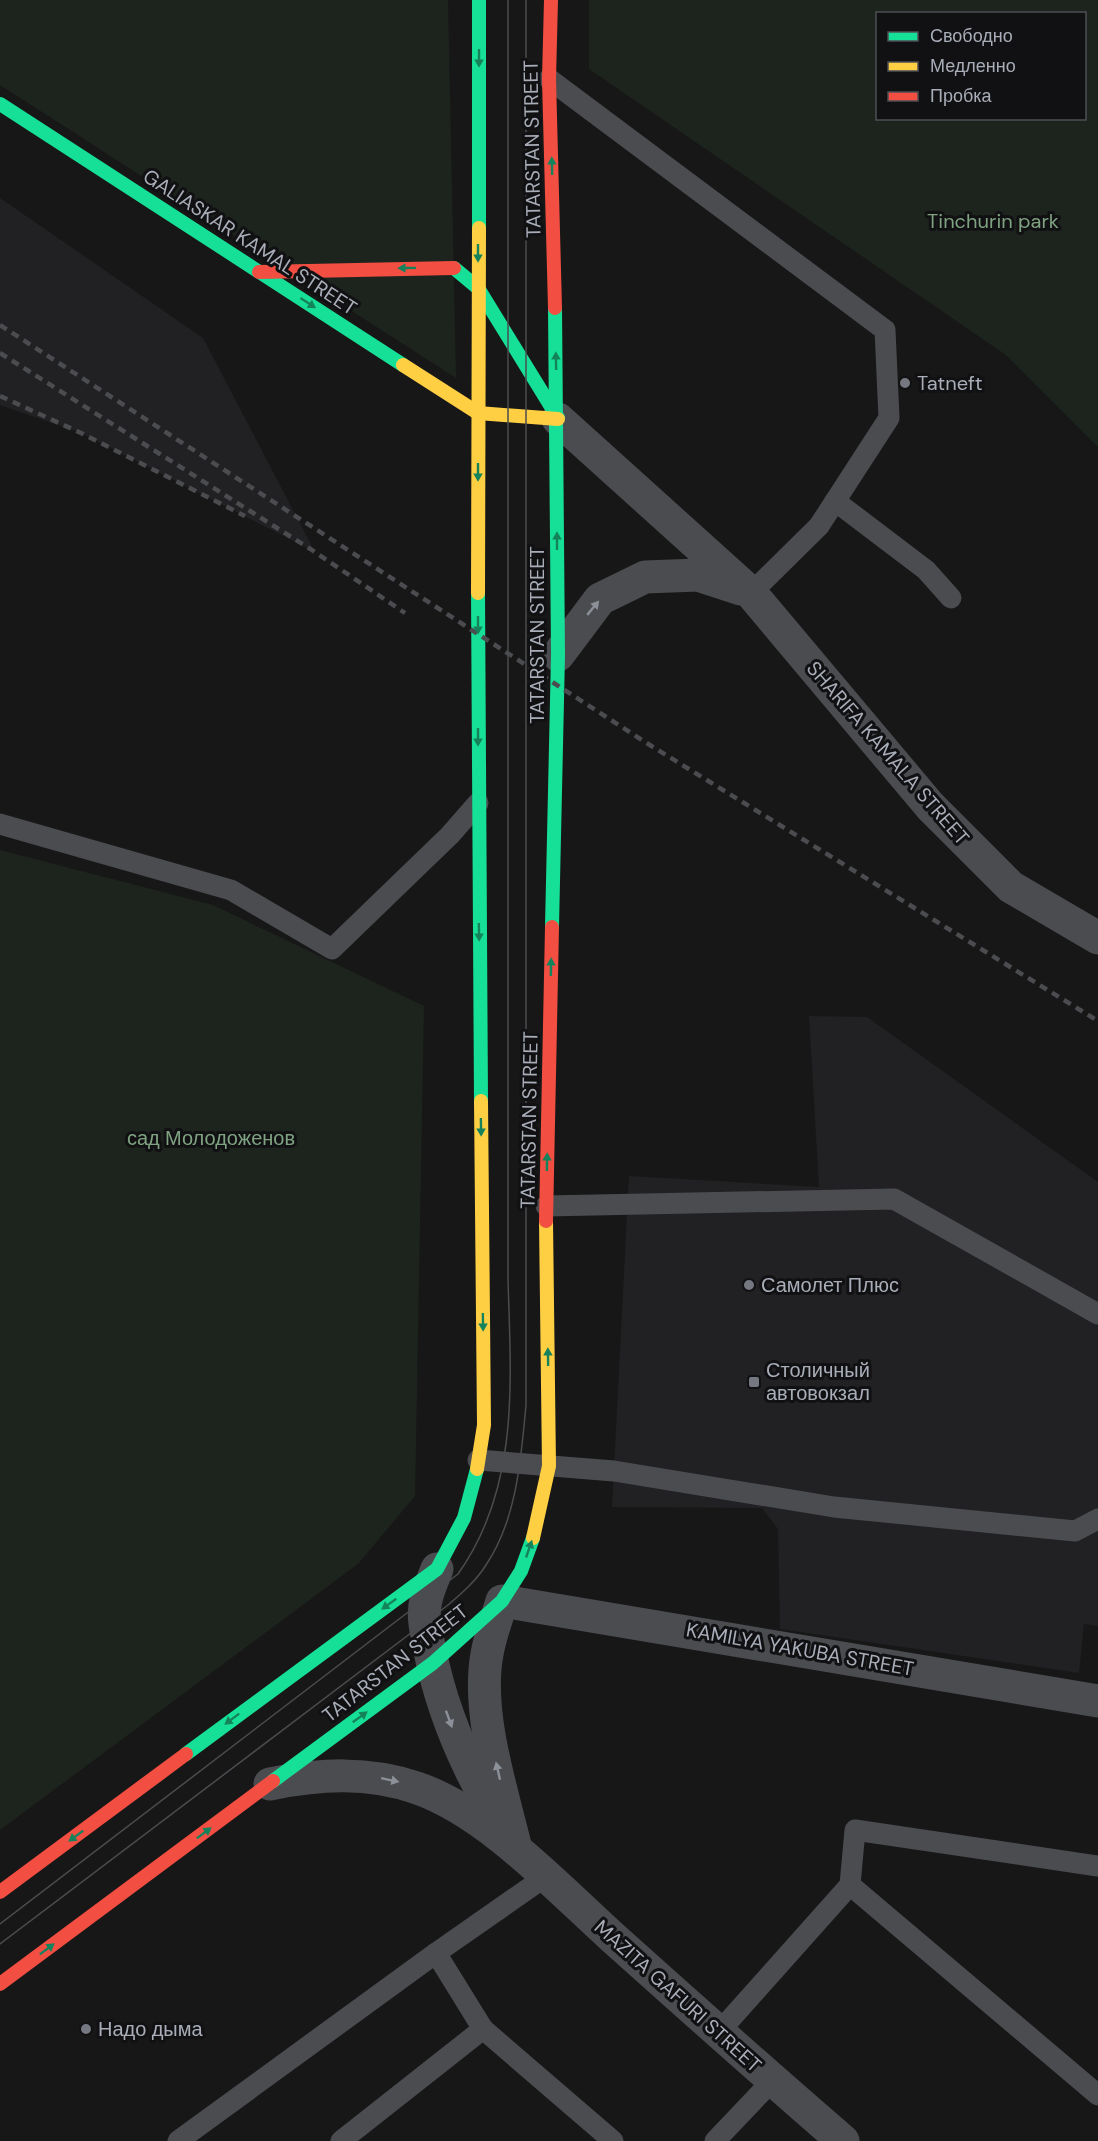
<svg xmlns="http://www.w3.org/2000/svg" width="1098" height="2141" viewBox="0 0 1098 2141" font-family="'DM Sans',sans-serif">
<rect width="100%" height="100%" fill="#171717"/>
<!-- built -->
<g fill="#212123">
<path d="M 0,198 L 203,338 L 315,552 L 81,433 L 0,405 Z"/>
<path d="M 809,1016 L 867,1017 L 1098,1182 L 1098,1626 L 1084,1624 L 1079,1673 L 780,1629 L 778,1529 L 762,1508 L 612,1507 L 629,1176 L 819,1187 Z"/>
</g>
<!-- green -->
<g fill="#1d241e" fill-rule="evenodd">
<path d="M 0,0 L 448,0 L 456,378 L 0,85 Z"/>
<path d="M 589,0 L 1098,0 L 1098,447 L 1006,355 L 589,69 ZM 878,14 L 1084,14 L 1084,118 L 878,118 Z"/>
<path d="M 0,850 L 213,905 L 424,1006 L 415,1496 L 358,1564 L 0,1830 Z"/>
</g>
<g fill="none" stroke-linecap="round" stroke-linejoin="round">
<!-- lane -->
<g stroke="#4b4c50" stroke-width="21">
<path d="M 549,79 L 885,330 L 889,418 L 819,526 L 751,593"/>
<path d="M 835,501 L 926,570 L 951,598"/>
<path d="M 0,824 L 231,890 L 332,949 L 450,835 L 478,803"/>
<path d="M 546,1206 L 894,1199 L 1098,1314"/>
<path d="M 478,1460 L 614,1471 L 834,1507 L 1075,1531 L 1098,1519"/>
<path d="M 850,1885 L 855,1830 L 1098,1866"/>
<path d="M 483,2029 L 613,2141"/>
<path d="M 718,2033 L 850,1885 L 1098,2095"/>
<path d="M 178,2141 L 436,1953"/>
<path d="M 341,2141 L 483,2029 L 436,1953 L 545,1877"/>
<path d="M 715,2141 L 773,2080"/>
</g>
<!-- street -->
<g stroke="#4b4c50" stroke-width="33">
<path d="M 558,419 L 751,593 L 930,806 L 1011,887 L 1098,938"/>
<path d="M 558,655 L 600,599 L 645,577 L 698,575 L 741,589"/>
<path d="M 437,1569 C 433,1579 428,1590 426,1600 C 422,1615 426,1631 429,1646 C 441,1710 466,1767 499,1822"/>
<path d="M 270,1784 C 320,1774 368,1771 417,1788 C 487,1812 557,1887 611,1936 C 688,2005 765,2074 843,2141"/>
<path d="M 516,1849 C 502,1790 476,1714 487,1654 C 490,1636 497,1618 502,1601 L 1098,1701"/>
</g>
<!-- fast -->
<g stroke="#16e098" stroke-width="14">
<path d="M 0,104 L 403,365"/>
<path d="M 479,228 L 479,0"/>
<path d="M 454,268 L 478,288 L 558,418"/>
<path d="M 478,593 L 481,1101"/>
<path d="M 552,927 L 558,655 L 555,308"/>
<path d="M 186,1754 L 437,1569 L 464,1518 L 477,1469"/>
<path d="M 273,1781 L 433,1663 L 502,1601 L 521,1571 L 533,1538"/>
</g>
<!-- slow -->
<g stroke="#ffcf43" stroke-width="14">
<path d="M 403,365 L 478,413 L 558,419"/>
<path d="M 478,593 L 479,228"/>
<path d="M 477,1469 L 484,1425 L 481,1101"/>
<path d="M 533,1538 L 549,1466 L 546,1221"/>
</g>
<!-- jam -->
<g stroke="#f24e42" stroke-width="14">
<path d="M 551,0 L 549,79 L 555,308"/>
<path d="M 259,272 L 454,268"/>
<path d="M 546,1221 L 552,927"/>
<path d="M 0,1892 L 186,1754"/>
<path d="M 0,1984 L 273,1781"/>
</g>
<!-- tram -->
<g stroke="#4b4c4f" stroke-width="1.5">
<path d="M 0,1924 L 458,1574 C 520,1487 511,1381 508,1280 L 508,0"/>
<path d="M 0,1944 L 448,1605 C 462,1593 476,1581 486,1565 C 517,1519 521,1458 526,1405 L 526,0"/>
</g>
<!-- rail -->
<g stroke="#4b4c4f" stroke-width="4.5" stroke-dasharray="8 6" stroke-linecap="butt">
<path d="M 0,325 L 645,742 L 1098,1021"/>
<path d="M 0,353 L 315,552 L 405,613"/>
<path d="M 0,396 L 81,433 L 245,516"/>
</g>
</g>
<!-- one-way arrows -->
<defs><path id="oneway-solid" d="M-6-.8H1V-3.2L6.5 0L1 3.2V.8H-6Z" transform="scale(1.5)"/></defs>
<g fill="#14835c">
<use href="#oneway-solid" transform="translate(479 58) rotate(90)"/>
<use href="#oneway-solid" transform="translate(552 166) rotate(-91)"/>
<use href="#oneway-solid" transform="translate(478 253) rotate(90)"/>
<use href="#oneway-solid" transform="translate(407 268) rotate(179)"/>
<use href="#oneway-solid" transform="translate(308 303) rotate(33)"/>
<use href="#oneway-solid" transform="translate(556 361) rotate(-91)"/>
<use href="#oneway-solid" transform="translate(478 472) rotate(90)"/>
<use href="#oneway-solid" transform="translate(557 541) rotate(-90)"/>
<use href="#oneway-solid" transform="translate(478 625) rotate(90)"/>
<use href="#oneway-solid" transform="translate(478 737) rotate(90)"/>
<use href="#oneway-solid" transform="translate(479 932) rotate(89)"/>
<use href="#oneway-solid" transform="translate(551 967) rotate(-89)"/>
<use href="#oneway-solid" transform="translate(481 1127) rotate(89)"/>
<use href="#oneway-solid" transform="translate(547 1162) rotate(-89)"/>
<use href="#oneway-solid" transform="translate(483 1322) rotate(89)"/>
<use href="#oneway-solid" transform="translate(548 1357) rotate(-91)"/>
<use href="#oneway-solid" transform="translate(529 1549) rotate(-71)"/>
<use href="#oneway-solid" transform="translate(389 1604) rotate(144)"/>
<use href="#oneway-solid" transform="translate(360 1717) rotate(-36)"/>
<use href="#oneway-solid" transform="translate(232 1719) rotate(143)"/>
<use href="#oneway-solid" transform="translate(204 1833) rotate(-37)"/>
<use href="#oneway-solid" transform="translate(76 1836) rotate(143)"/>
<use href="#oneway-solid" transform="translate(47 1949) rotate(-37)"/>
</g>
<g fill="#8c9099">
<use href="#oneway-solid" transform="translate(593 608) rotate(-50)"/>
<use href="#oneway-solid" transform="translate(449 1719) rotate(70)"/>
<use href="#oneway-solid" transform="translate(498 1771) rotate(-103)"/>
<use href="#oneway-solid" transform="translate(390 1780) rotate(12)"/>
</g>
<!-- markers -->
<g fill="#757880" stroke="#111113" stroke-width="2">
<circle cx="905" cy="383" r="6"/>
<circle cx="749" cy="1285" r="6"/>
<rect x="748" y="1376" width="12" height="12" rx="3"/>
<circle cx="86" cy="2029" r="6"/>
</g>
<g text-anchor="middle" stroke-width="6" stroke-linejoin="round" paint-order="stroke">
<!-- street labels -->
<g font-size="20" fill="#a8adb8" stroke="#111113">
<text transform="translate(532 149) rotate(-91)" y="7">TATARSTAN STREET</text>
<text transform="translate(250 242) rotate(33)" y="7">GALIASKAR KAMAL STREET</text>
<text transform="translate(537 635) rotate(-90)" y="7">TATARSTAN STREET</text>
<text transform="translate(888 753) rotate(49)" y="7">SHARIFA KAMALA STREET</text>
<text transform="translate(529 1120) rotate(-89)" y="7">TATARSTAN STREET</text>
<text transform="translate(800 1649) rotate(10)" y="7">KAMILYA YAKUBA STREET</text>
<text transform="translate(395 1663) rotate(-38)" y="7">TATARSTAN STREET</text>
<text transform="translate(678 1996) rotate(42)" y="7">MAZITA GAFURI STREET</text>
</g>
<!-- park labels -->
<g font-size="20" fill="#7fa381" stroke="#111113">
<text x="993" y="228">Tinchurin park</text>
<text x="211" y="1145">сад Молодоженов</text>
</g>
<!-- poi labels -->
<g font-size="20" fill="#a8adb8" stroke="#111113" text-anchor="start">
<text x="917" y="390">Tatneft</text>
<text x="761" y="1292">Самолет Плюс</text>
<text x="766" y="1377">Столичный<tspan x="766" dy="23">автовокзал</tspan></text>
<text x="98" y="2036">Надо дыма</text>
</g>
</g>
<!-- legend -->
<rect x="876" y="12" width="210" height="108" fill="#111113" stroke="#4d4f55" stroke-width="1.5"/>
<rect x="888" y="32" width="30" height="9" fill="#16e098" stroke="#4d4f55" stroke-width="1.5"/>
<text x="930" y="42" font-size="18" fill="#a8adb8">Свободно</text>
<rect x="888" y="62" width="30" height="9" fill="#ffcf43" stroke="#4d4f55" stroke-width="1.5"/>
<text x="930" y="72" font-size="18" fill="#a8adb8">Медленно</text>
<rect x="888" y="92" width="30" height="9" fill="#f24e42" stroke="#4d4f55" stroke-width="1.5"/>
<text x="930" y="102" font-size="18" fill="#a8adb8">Пробка</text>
</svg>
